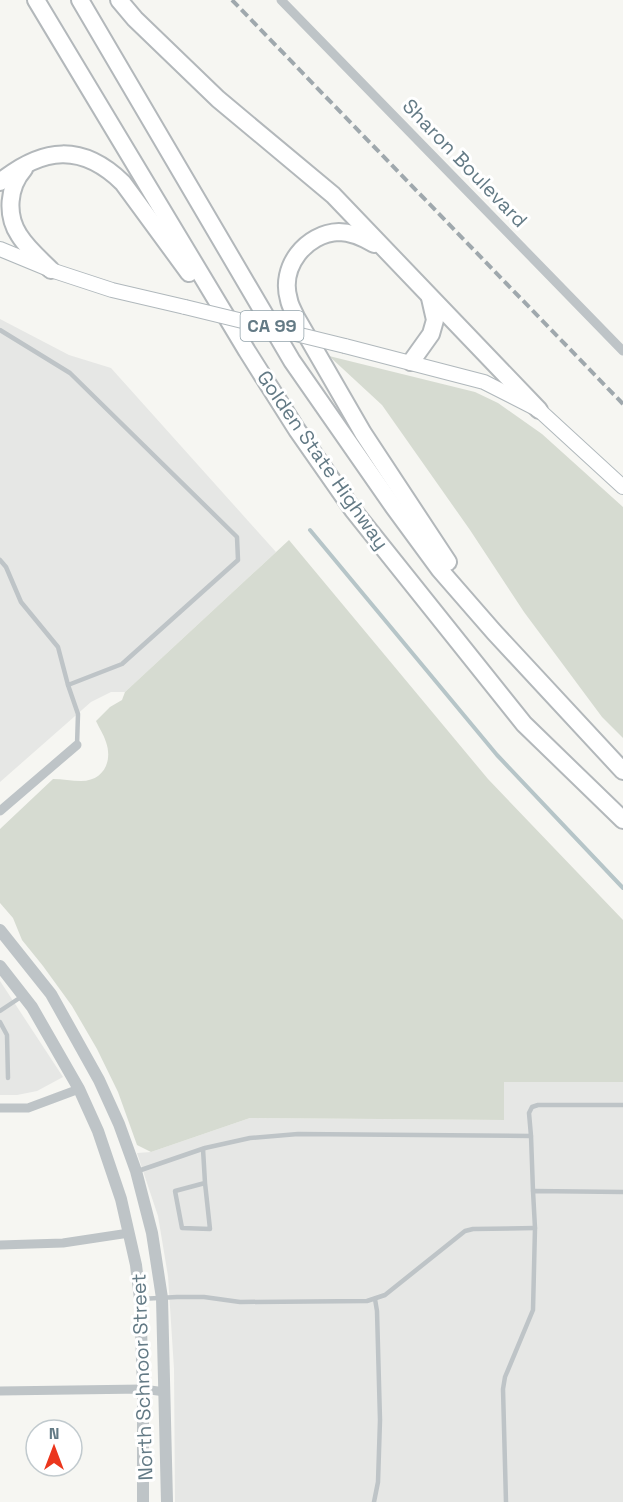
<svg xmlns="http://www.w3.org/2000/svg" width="623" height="1502" viewBox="0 0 623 1502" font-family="'Space Grotesk',sans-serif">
<rect width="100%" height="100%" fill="#f6f6f2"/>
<!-- built -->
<g fill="#e6e7e5">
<path d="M 0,319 L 69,355 L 111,368 L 276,552 L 125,692 L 111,692 L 91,702 L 0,782 Z"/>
<path d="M 0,981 L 63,1077 L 37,1091 L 17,1095 L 0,1095 Z"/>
<path d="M 503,1082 L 623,1082 L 623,1502 L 175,1502 L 174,1369 L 168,1276 L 158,1216 L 137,1153 L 151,1152 L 250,1118 L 503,1120 Z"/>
</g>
<!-- green -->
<g fill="#d6dbd1">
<path d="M 329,356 L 475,392 L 498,403 L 542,434 L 623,507 L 623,738 L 602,717 L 524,612 L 470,530 L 382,405 Z"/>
<path d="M 289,540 L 488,779 L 623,920 L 623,1082 L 504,1082 L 504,1120 L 250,1118 L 151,1152 L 137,1145 L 118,1092 L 97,1049 L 72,1006 L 43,966 L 22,940 L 13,918 L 0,903 L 0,829 L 53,779 C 62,779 72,781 81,781 C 103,781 113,762 106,742 C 104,735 99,728 96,721 L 110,707 L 122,700 L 125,692 Z"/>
</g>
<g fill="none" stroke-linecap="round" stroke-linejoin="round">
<!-- stream -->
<path stroke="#b6c5c8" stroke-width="4" d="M 310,530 L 497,755 L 623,888"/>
<defs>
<g id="secondary">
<path d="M 0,249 L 51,270 L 112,290 L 185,307"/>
<path d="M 345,346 L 484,382 L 539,410 L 623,487"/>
</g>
<g id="motorway">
<path d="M 36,0 L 247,351 L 297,430 L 353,510 L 524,724 L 623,820"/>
<path d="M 80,0 L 292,361 L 393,506 L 440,570 L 494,632 L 623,771"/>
<path d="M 119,0 L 135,19 L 218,99 L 333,195 L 539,410"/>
<path d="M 24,169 C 8,187 6,215 19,235 C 27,248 40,259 51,270"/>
<path d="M 0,182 C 43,147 82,143 123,183 L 189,273"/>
<path d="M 374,244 C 364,238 351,232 339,232 C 306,233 279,267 289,300 C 290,306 294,312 296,317 L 363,433 L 448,562"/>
<path d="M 411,362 L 431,334 L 435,320 L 430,298"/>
</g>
</defs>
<!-- secondary casing -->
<use href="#secondary" stroke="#b0b8bc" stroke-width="16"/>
<!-- motorway casing -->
<use href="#motorway" stroke="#b3b8bb" stroke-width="20"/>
<!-- service -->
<g stroke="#bec4c7" stroke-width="4.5">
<path d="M 0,330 L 70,373 L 237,537 L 238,560 L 122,664 L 68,685 L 58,647 L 21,602 L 6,567 L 0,560"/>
<path d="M 68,685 L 78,714 L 77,745"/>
<path d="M 0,1011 L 21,997"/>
<path d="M 0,1022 L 7,1035 L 8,1078"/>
<path d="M 531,1136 L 533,1191"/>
<path d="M 203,1149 L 205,1183 L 175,1191 L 182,1228 L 210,1229 L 205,1183"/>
<path d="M 138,1171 L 205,1148 L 250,1138 L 298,1134 L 531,1136 L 529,1113 L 532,1107 L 538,1105 L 623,1105"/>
<path d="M 140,1299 L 177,1297 L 204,1297 L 240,1302 L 367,1301 L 385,1295 L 465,1231 L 473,1229 L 535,1228"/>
<path d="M 374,1502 L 378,1482 L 380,1420 L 377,1311 L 375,1299"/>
<path d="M 506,1502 L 503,1389 L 505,1377 L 533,1310 L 535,1228 L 533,1191 L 623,1192"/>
</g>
<!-- minor -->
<g stroke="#bec4c7" stroke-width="9">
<path d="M 281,0 L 623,351"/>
<path d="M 0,811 L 77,745"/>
<path d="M 0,1108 L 28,1108 L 79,1089"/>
<path d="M 0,1245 L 63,1243 L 129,1233"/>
<path d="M 0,1391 L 143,1389 L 165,1392"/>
</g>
<!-- tertiary -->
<g stroke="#bec4c7" stroke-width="12">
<path d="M 0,930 L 51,994 L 99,1080 L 119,1124 L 136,1171 L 152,1233 L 162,1298 L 167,1502"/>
<path d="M 0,966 L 32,1007 L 79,1089 L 98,1131 L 121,1199 L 136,1265 L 140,1299 L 143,1389 L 143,1502"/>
</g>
<!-- secondary -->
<use href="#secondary" stroke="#fff" stroke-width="14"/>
<!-- motorway -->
<use href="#motorway" stroke="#fff" stroke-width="16"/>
<!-- rail -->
<path stroke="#9fa8ad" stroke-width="4" stroke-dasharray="9 4.5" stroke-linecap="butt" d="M 232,0 L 623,404"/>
<defs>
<path id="secondary-bridge" d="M 185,307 L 345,346"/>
</defs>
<!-- secondary-bridge casing -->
<use href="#secondary-bridge" stroke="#b0b8bc" stroke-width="16" stroke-linecap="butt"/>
<!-- secondary-bridge -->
<use href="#secondary-bridge" stroke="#fff" stroke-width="14"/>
</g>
<g text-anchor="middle" stroke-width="6" stroke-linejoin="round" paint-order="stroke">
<!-- shield labels -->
<rect fill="#fff" stroke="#92a2aa" stroke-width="1.5" x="240.5" y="311" width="63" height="30" rx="4.5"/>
<g font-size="18" font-weight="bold" fill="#637a85">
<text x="272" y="332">CA 99</text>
</g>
<!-- street labels -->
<g font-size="20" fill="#637a85" stroke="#fff">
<text transform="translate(465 163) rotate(46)" y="7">Sharon Boulevard</text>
<text transform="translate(323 460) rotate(55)" y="7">Golden State Highway</text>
<text transform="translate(142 1377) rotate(-92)" y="7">North Schnoor Street</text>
</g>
</g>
<!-- north arrow -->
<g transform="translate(54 1448)"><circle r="28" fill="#ffffff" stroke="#c1cace" stroke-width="1.5"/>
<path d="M0-4.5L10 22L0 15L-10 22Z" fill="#eb361d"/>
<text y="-9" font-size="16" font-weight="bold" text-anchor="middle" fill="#637a85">N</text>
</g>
</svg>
